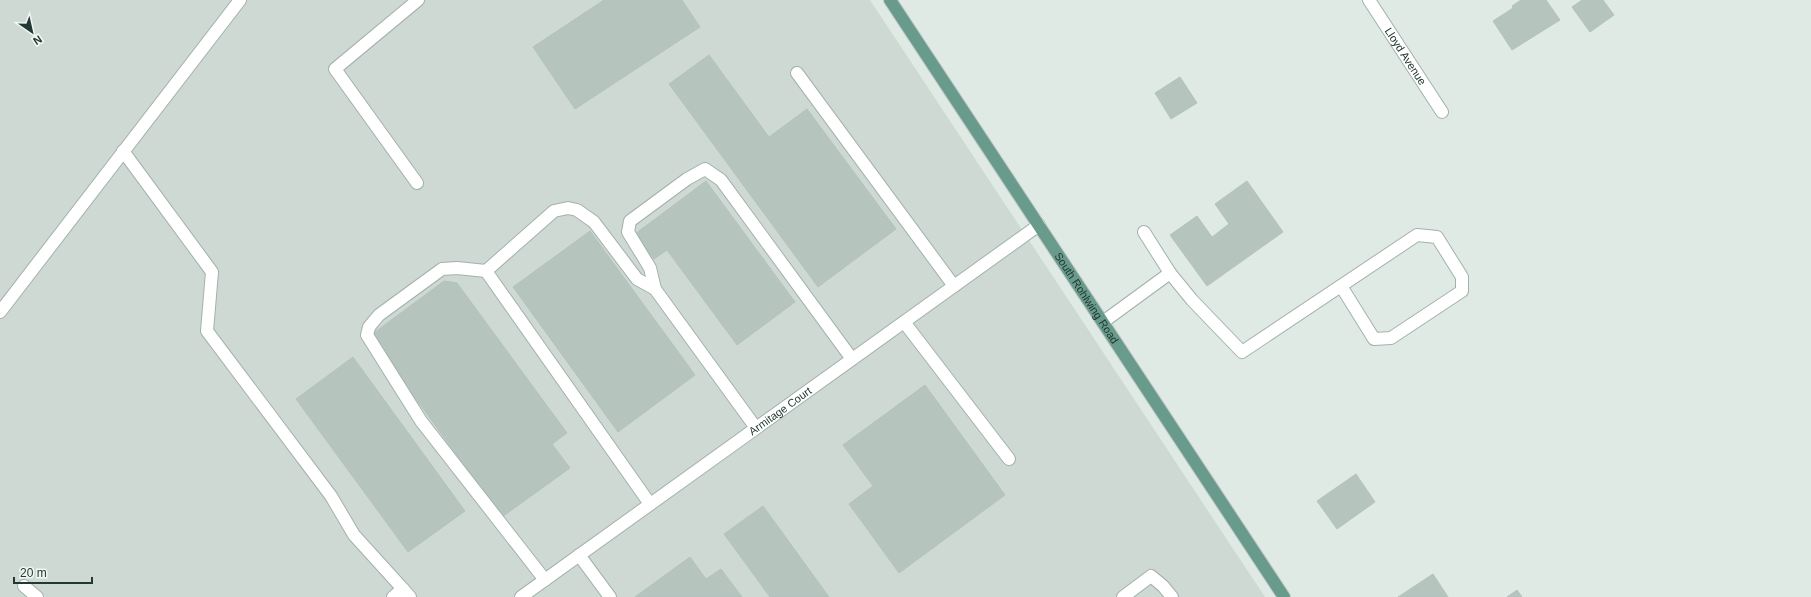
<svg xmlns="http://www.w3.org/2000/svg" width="1811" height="597" viewBox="0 0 1811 597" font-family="Helvetica,sans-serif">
<rect width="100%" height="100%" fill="#e0eae5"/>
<!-- built -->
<path fill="#cfd9d4" d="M 0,0 L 870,0 L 1265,597 L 0,597 Z"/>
<!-- building -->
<g fill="#b6c4be" stroke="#b3c3bc">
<path d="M 604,0 L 682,0 L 700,27 L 575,109 L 533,47 Z"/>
<path d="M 1521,0 L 1546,0 L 1560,20 L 1512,50 L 1493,21 L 1513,8 L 1512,6 Z"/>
<path d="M 1582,0 L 1603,0 L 1614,15 L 1590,32 L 1572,7 Z"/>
<path d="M 709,55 L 769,137 L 807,109 L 896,229 L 818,287 L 669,84 Z"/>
<path d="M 1180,77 L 1197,103 L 1171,119 L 1155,93 Z"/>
<path d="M 706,181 L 795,302 L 737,345 L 667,250 L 654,259 L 635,234 Z"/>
<path d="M 1247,181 L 1283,232 L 1207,286 L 1170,235 L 1197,216 L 1212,237 L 1229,224 L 1215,204 Z"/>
<path d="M 590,231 L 695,375 L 618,432 L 513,287 Z"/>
<path d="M 444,281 L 457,283 L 567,433 L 552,444 L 570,468 L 502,517 L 373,340 L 375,332 Z"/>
<path d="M 353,357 L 465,511 L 408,552 L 296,399 Z"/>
<path d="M 925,385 L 1005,495 L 899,573 L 849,504 L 873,486 L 843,445 Z"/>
<path d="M 1356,474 L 1375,502 L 1337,529 L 1317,501 Z"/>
<path d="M 763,506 L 829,597 L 770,597 L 724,534 Z"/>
<path d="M 690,557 L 706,579 L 721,569 L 742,597 L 635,597 Z"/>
<path d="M 1433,574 L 1448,597 L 1398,597 Z"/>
<path d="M 1517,590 L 1522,597 L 1507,597 Z"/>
</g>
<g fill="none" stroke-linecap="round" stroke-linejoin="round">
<defs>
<g id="lane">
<path d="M 797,73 L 954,286"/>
<path d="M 123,151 L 212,272 L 207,331 L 331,496 L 354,535 L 403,589"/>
<path d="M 417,183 L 335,69 L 418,0"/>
<path d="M 1144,232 L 1170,273"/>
<path d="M 486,271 L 457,268 L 442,269 L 379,315 L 369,327 L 367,335 L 421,421 L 545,580"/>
<path d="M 0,312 L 240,0"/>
<path d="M 904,322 L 1009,459"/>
<path d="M 1103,322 L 1170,273 L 1192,300 L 1242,352 L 1417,235 L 1437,237 L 1462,277 L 1462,291 L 1391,338 L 1374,339 L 1341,286"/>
<path d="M 756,428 L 655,289 L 650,268 L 628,232 L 630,221 L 687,179 L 705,169 L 721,180 L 852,359"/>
<path d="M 650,504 L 486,271 L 554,211 L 568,208 L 577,210 L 594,222 L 637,279 L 655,289"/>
<path d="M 579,555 L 610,597"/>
<path d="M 24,586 L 37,597"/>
<path d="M 393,597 L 403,589 L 410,597"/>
<path d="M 1123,597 L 1151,576 L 1163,586 L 1172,597"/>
</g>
<g id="street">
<path id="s1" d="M 1369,0 L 1442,112"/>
<path id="s2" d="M 521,597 L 1039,225"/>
</g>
<g id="primary">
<path id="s3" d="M 890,0 L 1284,597"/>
</g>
</defs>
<!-- lane casing -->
<use href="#lane" stroke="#a3b1ac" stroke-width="14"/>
<!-- street casing -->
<use href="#street" stroke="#a3b1ac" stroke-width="14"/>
<!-- primary casing -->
<use href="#primary" stroke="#c1c7c6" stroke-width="14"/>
<!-- lane -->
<use href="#lane" stroke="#fff" stroke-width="12"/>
<!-- street -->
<use href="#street" stroke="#fff" stroke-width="12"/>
<!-- primary -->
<use href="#primary" stroke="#699b8d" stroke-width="12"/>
</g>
<g text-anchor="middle" stroke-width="3" stroke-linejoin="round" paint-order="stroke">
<!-- street labels -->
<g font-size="11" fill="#223832" stroke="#f0f7f3">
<text dy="4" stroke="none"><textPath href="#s1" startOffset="67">Lloyd Avenue</textPath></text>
<text dy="4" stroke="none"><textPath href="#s3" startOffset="357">South Rohlwing Road</textPath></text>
<text dy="4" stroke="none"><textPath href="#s2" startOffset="319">Armitage Court</textPath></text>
</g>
</g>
<!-- north arrow -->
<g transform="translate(32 32) rotate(146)" stroke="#f0f7f3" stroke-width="3" paint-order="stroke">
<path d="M0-3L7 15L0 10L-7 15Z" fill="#223832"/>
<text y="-6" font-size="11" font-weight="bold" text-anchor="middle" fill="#223832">N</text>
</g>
<!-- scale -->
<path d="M14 577v6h78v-6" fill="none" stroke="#223832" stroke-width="2"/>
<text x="20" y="577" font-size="12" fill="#223832" stroke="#f0f7f3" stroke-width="3" paint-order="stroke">20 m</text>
</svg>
